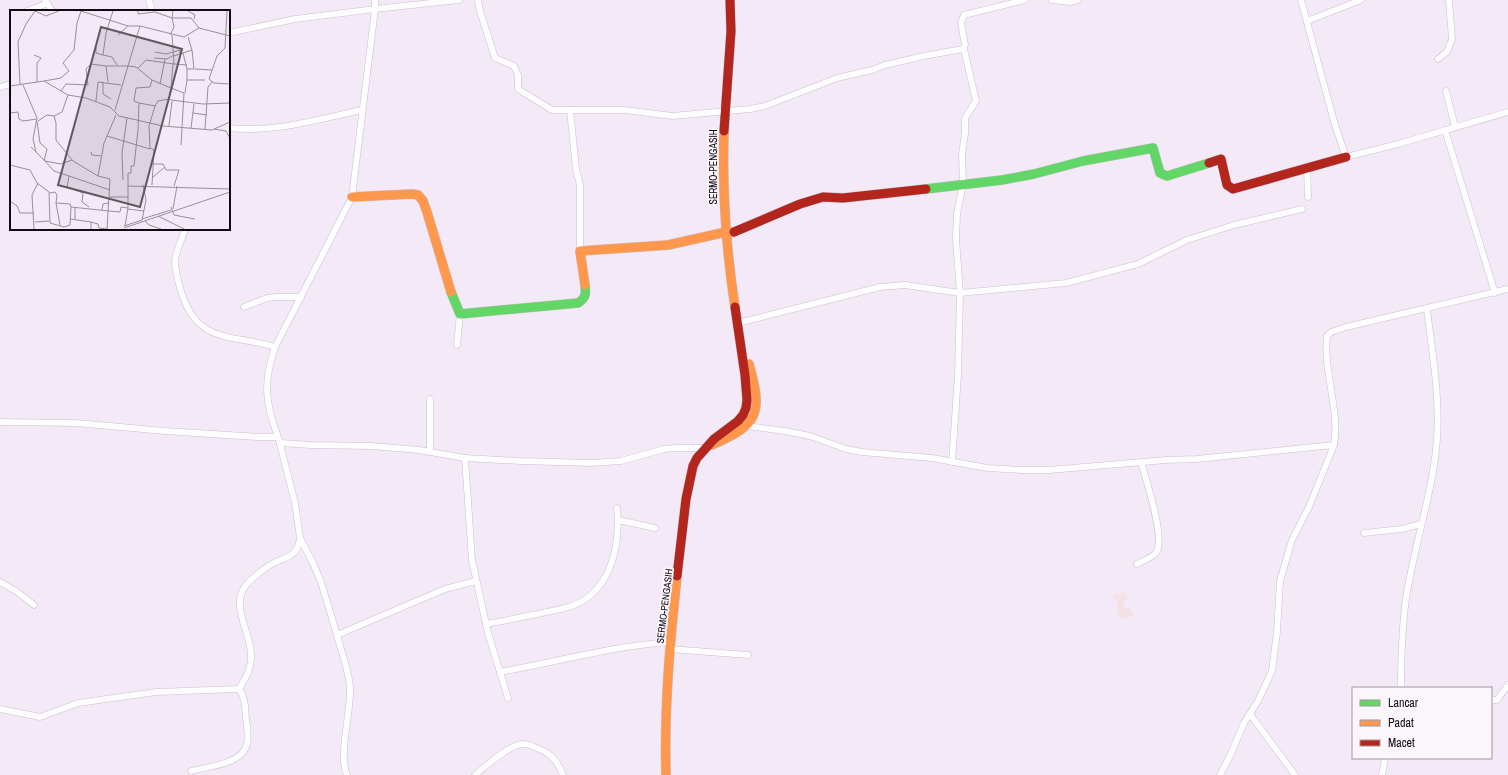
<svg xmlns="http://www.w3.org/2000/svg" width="1508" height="775" viewBox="0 0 1508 775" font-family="'Archivo Narrow',sans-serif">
<rect width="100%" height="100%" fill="#f4e9f6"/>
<!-- education -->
<path fill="#f4e1e3" d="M 1126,592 L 1128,599 L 1123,601 L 1126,609 L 1130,608 L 1133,616 L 1119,619 L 1117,601 L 1115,601 L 1113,595 Z"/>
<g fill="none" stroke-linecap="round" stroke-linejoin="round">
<defs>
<g id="street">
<path d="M 45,0 L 52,11"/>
<path d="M 149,0 L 152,11"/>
<path d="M 478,0 L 480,11 L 495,58 L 514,66 L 518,75 L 518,89 L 552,110 L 570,110"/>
<path d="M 1052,0 L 1070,2 L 1078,0"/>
<path d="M 1301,0 L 1335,125 L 1346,157 L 1398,144 L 1508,112"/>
<path d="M 27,11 L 46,4"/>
<path d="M 1307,21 L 1361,0"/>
<path d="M 229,33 L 295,19 L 375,9 L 375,0"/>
<path d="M 1438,59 L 1447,52 L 1452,39 L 1449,0"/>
<path d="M 0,87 L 11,84"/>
<path d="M 1446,91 L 1455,127"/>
<path d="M 229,128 C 274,133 319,119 362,110"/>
<path d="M 1445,130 L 1495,293"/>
<path d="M 1307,169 L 1308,197"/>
<path d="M 185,229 C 182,240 176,250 175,261 C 175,271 178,281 181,291 C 196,344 232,334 275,347"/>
<path d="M 580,251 L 580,185 L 576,169 L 570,110 L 625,110 L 672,116 L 750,109 L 765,106 L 837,78 L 872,70 L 885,65 L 924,56 L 963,49 L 965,45 L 961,23 L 964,15 L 1025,0"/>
<path d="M 244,307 L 267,298 L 277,297 L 301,297"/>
<path d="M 738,323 L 880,287 L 905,285 L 960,293 L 1066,283 L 1138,264 L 1187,240 L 1234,225 L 1302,209"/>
<path d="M 457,345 L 460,314"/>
<path d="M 430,399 L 430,452"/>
<path d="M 0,422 L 76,423 L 165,431 L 258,437 L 278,437 C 265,402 263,383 275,347 L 352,197 L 375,9 L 459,0"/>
<path d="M 747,426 L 785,431 L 810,436 L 846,449 L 862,452 L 932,458 L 987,468 L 1022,470 L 1049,470 L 1166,460 L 1197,459 L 1334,445 C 1340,409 1323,372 1327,336 L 1331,332 L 1346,327 L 1508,289"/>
<path d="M 279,440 L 295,503 L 300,538 L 312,561 L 321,582 L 337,635 L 445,589 L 476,581"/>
<path d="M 280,443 L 311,445 L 371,446 L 419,450 L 465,458 L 521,461 L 591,463 L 621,461 L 664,449 L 676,448 L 706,448"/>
<path d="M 465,458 L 472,560 L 488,633 L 500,672 C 557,662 612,646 670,642"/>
<path d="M 952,462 L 958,375 L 960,293 L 956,239 L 957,214 L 963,184 L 962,155 L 965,133 L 965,118 L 976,101 L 964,49"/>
<path d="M 618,520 L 655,528"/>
<path d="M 1364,533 L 1402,529 L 1421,524"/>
<path d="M 1137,564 C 1142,561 1152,558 1156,553 C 1166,539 1146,480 1141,462"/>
<path d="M 0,582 L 16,591 L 34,605"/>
<path d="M 486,624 C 504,621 521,617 538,614 C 554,610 574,608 587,598 C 614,578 620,539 617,508"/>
<path d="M 337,635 C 341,651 350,674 350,689 C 351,713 338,755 347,775"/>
<path d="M 670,649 L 748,655"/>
<path d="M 500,672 L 508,698"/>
<path d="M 1401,688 C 1401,661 1402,633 1405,606 C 1412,550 1433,495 1437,439 C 1440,396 1432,351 1427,309"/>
<path d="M 239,689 C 245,679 251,670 251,658 C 253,634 228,606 247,584 C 251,579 264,569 270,565 C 285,556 297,559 300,538"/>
<path d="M 1491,700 L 1497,700 L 1508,685"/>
<path d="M 0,709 L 40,717 L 78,703 L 156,692 L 239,689 C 246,698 245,709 246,719 C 247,727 249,736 247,744 C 243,764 207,767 191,771"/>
<path d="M 1250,714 L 1295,775"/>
<path d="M 475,775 C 485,767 511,743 524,744 C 529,744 534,747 539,749 C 552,754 558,762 563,775"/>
<path d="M 1220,775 L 1230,756 L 1244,723 L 1258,701 L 1272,671 L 1277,632 L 1280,581 L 1292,540 L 1309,507 L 1334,445"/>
<path d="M 1382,775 L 1385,758"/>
</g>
<g id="fast">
<path d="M 926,189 L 1002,180 L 1034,174 L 1083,161 L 1153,148 L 1160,173 L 1167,176 L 1209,163"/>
<path d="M 451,292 L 460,314 L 578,303 C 586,298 586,294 585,285"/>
</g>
<g id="slow">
<path d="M 724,131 C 722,190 726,248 735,307"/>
<path d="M 352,197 L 412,194 L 418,195 L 423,201 L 427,212 L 451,292"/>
<path d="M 585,285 L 580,251 L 668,245 L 726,232 L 734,232"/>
<path d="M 712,445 C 759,424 763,414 749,364"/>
<path d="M 666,775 C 664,708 670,642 677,576"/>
</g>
<g id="jam">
<path d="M 724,131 L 731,31 L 730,0"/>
<path d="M 1209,163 L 1221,159 L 1227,185 L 1233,189 L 1346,157"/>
<path d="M 734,232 L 800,204 L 823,197 L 843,198 L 926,189"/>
<path d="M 677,576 L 686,499 L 693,466 L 697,458 L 714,439 L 738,421 L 743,415 L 746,408 L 747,400 L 745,375 L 735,307"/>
</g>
</defs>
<!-- street casing -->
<use href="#street" stroke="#cac1cc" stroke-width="7"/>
<!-- fast casing -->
<use href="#fast" stroke="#cac1cc" stroke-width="10"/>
<!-- slow casing -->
<use href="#slow" stroke="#cac1cc" stroke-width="10"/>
<!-- jam casing -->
<use href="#jam" stroke="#cac1cc" stroke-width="10"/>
<!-- street -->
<use href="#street" stroke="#fdfcfe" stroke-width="6"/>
<!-- fast -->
<use href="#fast" stroke="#63d668" stroke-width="9"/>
<!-- slow -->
<use href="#slow" stroke="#ff974d" stroke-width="9"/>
<!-- jam -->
<use href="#jam" stroke="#b3261e" stroke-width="9"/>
</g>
<g text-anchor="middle" stroke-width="3.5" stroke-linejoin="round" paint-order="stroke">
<!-- street labels -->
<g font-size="10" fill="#100812" stroke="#fbf6fc">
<text transform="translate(713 167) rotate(-90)" y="4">SERMO-PENGASIH</text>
<text transform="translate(664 606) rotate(-83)" y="4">SERMO-PENGASIH</text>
</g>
</g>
<!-- overview -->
<g transform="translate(10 10)">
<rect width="220" height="220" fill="#f4e9f6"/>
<path fill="none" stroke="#998f9b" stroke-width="1" d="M 128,1 L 128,4 L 145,2 L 162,8 L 164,17 L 160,25M 163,1 L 162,8 L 181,8 L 189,18M 178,1 L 185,5 L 184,9M 217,1 L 215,38 L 207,46 L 199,69 L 204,73 L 220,74M 130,16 L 118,56 L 126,57 L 142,70 L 161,78 L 159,88 L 161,90 L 193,94 L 220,93M 108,25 L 118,16M 86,37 L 86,43 L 93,45 L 96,23 L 103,1M 145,42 L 156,44 L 170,40 L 170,44M 173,43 L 177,59 L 184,59 L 182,40M 24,45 L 31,48 L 27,53 L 27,72M 93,45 L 102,47 L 107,55M 164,46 L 182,40 L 178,27M 144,48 L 157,49 L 164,45M 163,54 L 161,78 L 174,83 L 171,135M 164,54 L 177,55M 128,58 L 136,50 L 164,54 L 162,25M 177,59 L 177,70 L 195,70M 185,59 L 202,60M 34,71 L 51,68 L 59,61 L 53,53 L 64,40 L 67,13 L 71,1 L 118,16 L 130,16 L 174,27 L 189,18 L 220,26M 93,72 L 93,84 L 101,89M 98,72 L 96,56 L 118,56M 10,74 L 8,32 L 16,14 L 25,1 L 36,6 L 49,1M 150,74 L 155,49M 13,75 L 27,108 L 23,129 L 26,142M 0,76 L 34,71 L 58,85 L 76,88 L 100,97 L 109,106 L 153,116 L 202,120 L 220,112M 51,81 L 56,74 L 78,75 L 76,59 L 81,54 L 96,56M 175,83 L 177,70M 58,85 L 52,102 L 44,106 L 46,113 L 46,130 L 63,151 L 88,166M 86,91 L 88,72 L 111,75M 129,93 L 145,96 L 139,116 L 140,138 L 144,140 L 142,175M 145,96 L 148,91 L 159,89M 105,100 L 118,56M 0,103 L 8,102 L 9,109 L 13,111 L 27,109M 183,103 L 197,105M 27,111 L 30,133 L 37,139 L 34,151M 28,111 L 37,105 L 44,106M 159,116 L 162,91M 181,118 L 184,94M 195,119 L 198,77 L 202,72M 204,119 L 216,121 L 220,128M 97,126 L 140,139M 21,137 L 35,151 L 51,154 L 62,150M 81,142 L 82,145 L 91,146M 35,151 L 44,161 L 59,166M 142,154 L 153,154 L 156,160 L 169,160 L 164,176M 0,155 L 20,160 L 27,173 L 39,182 L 40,213 L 54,217 L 60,215 L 61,197 L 99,201M 143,167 L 155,157M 113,170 L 112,143 L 117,108M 118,176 L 118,163 L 121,163 L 121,156 L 124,156 L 128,120 L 129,93 L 124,91 L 126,78 L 140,77 L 142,70M 40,183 L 45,182 L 47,185 L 46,193 L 60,194 L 61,197M 99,187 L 118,187M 0,191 L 7,196 L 10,203 L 24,203M 46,193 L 50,215M 79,197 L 72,192 L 73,183 L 57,177 L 59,166 L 100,180M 161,197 L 164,205 L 185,209M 118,199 L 134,201M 163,199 L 167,176M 92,200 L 93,194 L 99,193M 99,201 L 110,202 L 111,197 L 118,198 L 118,176 L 220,179M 164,201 L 220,182M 148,206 L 174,219M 60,209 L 81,212 L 81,219M 132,209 L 161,200M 65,210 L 65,197M 135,211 L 139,215 L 151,219M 25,212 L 39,211M 81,212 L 88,214 L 89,218 L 97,219M 114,216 L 132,210 L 136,190 L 133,175M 115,216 L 118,198M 114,218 L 164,201M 24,219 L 22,185 L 28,173M 97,219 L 100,169 L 88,166 L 94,133 L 106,105"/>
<path fill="#605762" fill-opacity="0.15" stroke="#605762" stroke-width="2" d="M 91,17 L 172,39 L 130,197 L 48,175 Z"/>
<rect width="220" height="220" fill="none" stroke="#100812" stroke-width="2"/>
</g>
<!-- legend -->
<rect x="1352" y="687" width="140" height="72" fill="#fbf6fc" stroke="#9d979e"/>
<rect x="1360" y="700" width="20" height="6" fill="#63d668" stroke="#9d979e"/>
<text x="1388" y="707" font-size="12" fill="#100812">Lancar</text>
<rect x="1360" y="720" width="20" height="6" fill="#ff974d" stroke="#9d979e"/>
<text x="1388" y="727" font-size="12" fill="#100812">Padat</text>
<rect x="1360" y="740" width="20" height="6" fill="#b3261e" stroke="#9d979e"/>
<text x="1388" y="747" font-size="12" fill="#100812">Macet</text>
</svg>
